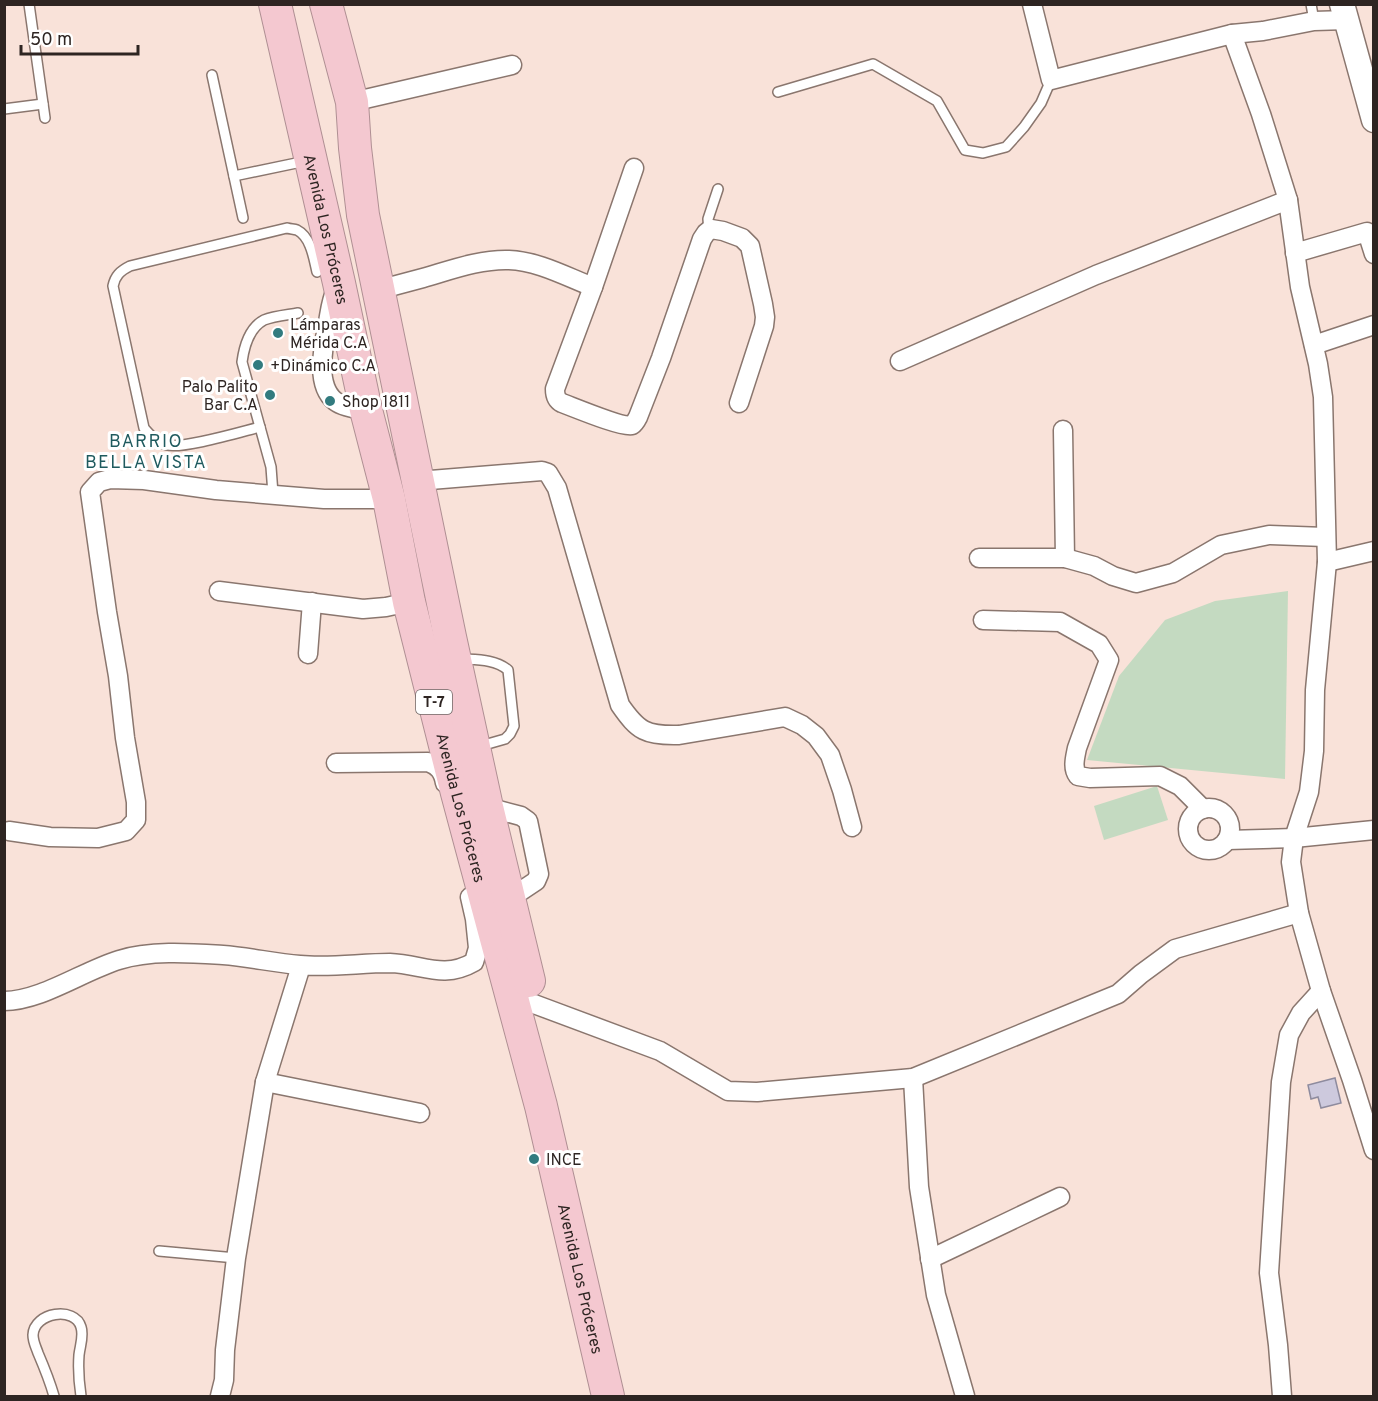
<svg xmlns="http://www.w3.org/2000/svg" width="1378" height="1401" viewBox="0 0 1378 1401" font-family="Overpass,sans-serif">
<rect width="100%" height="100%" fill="#f9e2d9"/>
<!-- green -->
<g fill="#c4dac1">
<path d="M 1288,591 L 1285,779 L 1087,760 L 1119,676 L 1165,620 L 1215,601 Z"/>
<path d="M 1157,786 L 1168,820 L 1104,840 L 1094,806 Z"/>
</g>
<!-- building -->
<path fill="#cdc9dd" stroke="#8e8b9e" stroke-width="1.5" d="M 1335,1078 L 1341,1103 L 1321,1108 L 1318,1097 L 1311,1099 L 1308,1085 Z"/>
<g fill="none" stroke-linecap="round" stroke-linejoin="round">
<defs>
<g id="lane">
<path d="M 29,4 L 45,118"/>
<path d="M 1311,4 L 1314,21"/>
<path d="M 212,75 L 243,218"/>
<path d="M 778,92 L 873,64 L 937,101 L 965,150 L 983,153 L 1006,147 L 1024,127 L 1041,103 L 1051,80"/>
<path d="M 4,109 L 43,104"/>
<path d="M 234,176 L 306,161"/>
<path d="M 709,231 L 708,219 L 718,189"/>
<path d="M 260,427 C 240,432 183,449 167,445 C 156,442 151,436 144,428 L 113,286 C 115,276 120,271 130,266 L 287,228 C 290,229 294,229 297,230 C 311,237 314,259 317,272"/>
<path d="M 273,494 L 271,467 L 242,362 C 244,347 249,328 264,320 C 274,316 287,315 298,313"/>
<path d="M 461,659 C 477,660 495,659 508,670 L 514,726 L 510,734 L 505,739 L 477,747"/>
<path d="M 159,1251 L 236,1258"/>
<path d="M 54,1396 C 50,1382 44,1367 38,1353 C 36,1347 33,1342 33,1335 C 34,1312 75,1306 81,1327 C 84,1336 80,1346 79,1355 C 78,1369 79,1383 81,1396"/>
</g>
<g id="street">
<path d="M 1032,4 L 1051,80 L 1232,34 L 1263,31 L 1314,21 L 1347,20"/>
<path d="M 1232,34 L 1261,114 L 1288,200 L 1300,287 L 1318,364 L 1323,397 L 1327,562 L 1315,690 L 1314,751 L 1309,792 L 1294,838 L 1291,862 L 1299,913 L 1321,991 L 1352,1080 L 1374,1150"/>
<path d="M 352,102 L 512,65"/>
<path d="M 634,168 L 593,287 L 555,389 C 555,395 556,400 562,403 C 573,407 623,428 632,425 C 635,423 636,421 638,417 L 661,358 L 702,239 L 706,233 L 711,229 L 723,231 L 742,238 L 750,246 L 763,304 L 765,317 L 764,326 L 739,403"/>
<path d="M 1295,253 L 1367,232 L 1374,254"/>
<path d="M 336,290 C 331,300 330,311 328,322 C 324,344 314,384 335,401 C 343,407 356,409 366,410"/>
<path d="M 378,290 C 393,286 408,282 423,278 C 451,270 480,259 509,260 C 538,261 567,277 593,287"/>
<path d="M 1314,345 L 1374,325"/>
<path d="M 900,361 L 1096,275 L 1288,200"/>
<path d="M 1063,430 L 1065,558"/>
<path d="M 418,481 L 542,471 L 548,473 L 557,488 L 620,705 C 638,731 646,736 679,735 L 785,717 L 802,725 L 816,736 L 830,755 L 842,790 L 852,827"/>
<path d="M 979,558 L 1065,558 L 1094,566 L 1113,576 L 1136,583 L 1173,573 L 1221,545 L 1269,535 L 1325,537"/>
<path d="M 1327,562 L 1374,551"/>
<path d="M 219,591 L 363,609 L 386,607 L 409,602"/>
<path d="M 983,620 L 1060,622 L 1099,644 L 1109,660 L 1077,748 C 1075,758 1072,768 1078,776 L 1090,778 L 1160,776 L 1180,786 L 1203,809"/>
<path d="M 308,654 L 312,602"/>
<path d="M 336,763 L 428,762 C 438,766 443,771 445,783"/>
<path d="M 487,807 L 521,816 L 528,821 L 539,874 L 536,881 L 509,899"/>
<circle cx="1209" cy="829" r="21"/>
<path d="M 9,831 L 50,837 L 98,838 L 126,831 L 136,820 L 136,802 L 125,738 L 118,676 L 107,612 L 90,492 L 99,482 L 110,479 L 144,480 L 216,490 L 324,499 L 389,499"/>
<path d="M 1227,840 L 1294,838 L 1374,830"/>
<path d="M 4,1001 C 41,1001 83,971 119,960 C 150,950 191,953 223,955 C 249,957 274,963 300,965 C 330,968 360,963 390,963 C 422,964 443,980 474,962 L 478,948 L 475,919 L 470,897"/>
<path d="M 534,1004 L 660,1051 L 728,1091 L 757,1092 L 913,1078 L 1118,994 L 1141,974 L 1175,949 L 1299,913"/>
<path d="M 913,1078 L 919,1187 L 936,1295 L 965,1396"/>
<path d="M 265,1082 L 420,1113"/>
<path d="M 930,1259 L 1060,1197"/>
<path d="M 220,1396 L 224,1380 L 225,1350 L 236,1258 L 265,1082 L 301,966"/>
<path d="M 1282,1396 L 1278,1345 L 1269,1273 L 1281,1082 L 1289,1035 L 1301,1013 L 1321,991"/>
</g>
<path id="secondary" d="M 1342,4 L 1374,120"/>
<g id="highway">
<path id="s1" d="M 275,4 L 339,283 L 366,410 L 389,499 L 409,602 L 457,793 L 541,1106 L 608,1396"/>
<path d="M 326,4 L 352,102 L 355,148 L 363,215 L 450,637 L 487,807 L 529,981"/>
</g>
</defs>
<!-- lane casing -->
<use href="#lane" stroke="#8a766e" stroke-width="12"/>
<!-- street casing -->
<use href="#street" stroke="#8a766e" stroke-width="21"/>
<!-- secondary casing -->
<use href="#secondary" stroke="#8a766e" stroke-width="27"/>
<!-- highway casing -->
<use href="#highway" stroke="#af8f93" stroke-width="34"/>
<!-- lane -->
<use href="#lane" stroke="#fff" stroke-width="9"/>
<!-- street -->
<use href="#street" stroke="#fff" stroke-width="18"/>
<!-- secondary -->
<use href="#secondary" stroke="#fff" stroke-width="24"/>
<!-- highway -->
<use href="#highway" stroke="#f4c8d0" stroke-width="32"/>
</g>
<!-- markers -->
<g fill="#327b7f" stroke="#fff" stroke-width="2">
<circle cx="278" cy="333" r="6"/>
<circle cx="258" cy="365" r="6"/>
<circle cx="270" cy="395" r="6"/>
<circle cx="330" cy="401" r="6"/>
<circle cx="534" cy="1159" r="6"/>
</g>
<g text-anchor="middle" stroke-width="6" stroke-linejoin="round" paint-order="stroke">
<!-- shield labels -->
<rect fill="#fff" stroke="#6d6664" stroke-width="1.5" x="416" y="690" width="36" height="24" rx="4.5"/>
<g font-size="15" font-weight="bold" fill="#2e2522">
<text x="434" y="707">T-7</text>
</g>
<!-- street labels -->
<g font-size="16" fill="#2e2522" stroke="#fff">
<text dy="6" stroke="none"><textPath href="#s1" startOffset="231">Avenida Los Próceres</textPath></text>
<text dy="6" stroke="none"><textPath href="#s1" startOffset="825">Avenida Los Próceres</textPath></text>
<text dy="6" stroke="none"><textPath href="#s1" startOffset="1311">Avenida Los Próceres</textPath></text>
</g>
<!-- poi labels -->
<g font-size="16" fill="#2e2522" stroke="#fff" text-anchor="start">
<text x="290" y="330">Lámparas<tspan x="290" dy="18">Mérida C.A</tspan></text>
<text x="270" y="371">+Dinámico C.A</text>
<text x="258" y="392" text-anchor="end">Palo Palito<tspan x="258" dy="18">Bar C.A</tspan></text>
<text x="342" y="407">Shop 1811</text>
<text x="546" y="1165">INCE</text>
</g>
<!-- neighbourhood labels -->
<g font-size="18" letter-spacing="1.5" fill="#1f5a5e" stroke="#fff">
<text x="146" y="447">BARRIO<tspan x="146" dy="21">BELLA VISTA</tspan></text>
</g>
</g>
<!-- border -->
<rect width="1378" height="1401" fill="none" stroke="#2e2522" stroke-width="12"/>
<!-- scale -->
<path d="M21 45v9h117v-9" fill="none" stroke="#2e2522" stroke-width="3"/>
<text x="30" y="45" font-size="18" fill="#2e2522" stroke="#ffffff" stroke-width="4.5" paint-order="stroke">50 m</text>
</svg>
